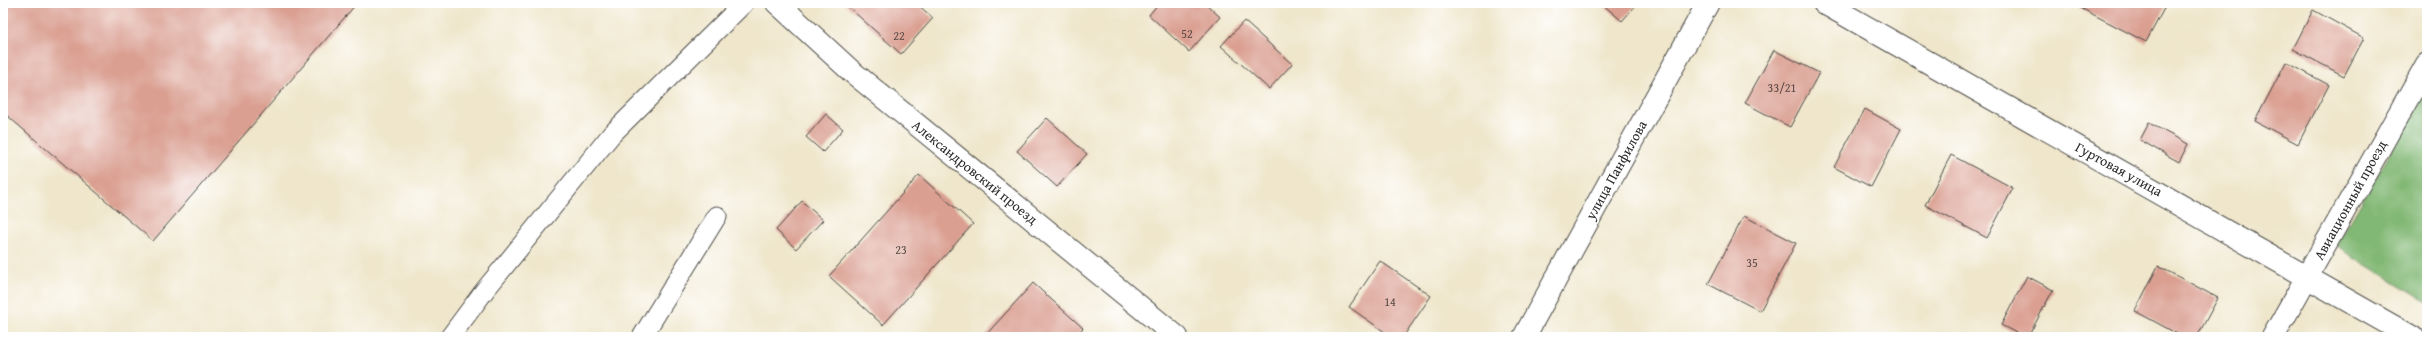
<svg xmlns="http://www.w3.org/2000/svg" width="2430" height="340" viewBox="0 0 2430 340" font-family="'Gentium Book Plus',serif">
<rect width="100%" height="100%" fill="#fff"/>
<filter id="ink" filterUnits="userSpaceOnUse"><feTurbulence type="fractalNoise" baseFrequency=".025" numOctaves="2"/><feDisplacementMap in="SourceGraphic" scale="8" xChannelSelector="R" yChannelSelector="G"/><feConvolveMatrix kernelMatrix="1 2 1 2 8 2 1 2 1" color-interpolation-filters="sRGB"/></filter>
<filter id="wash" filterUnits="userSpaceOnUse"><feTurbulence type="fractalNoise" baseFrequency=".012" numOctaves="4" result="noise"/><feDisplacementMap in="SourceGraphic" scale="16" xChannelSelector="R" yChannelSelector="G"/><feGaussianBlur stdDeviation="0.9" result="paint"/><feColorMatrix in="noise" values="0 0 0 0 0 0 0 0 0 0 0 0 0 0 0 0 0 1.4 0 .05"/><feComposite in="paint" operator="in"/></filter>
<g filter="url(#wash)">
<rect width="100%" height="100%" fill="#efe6cb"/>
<!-- forest -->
<path fill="#82b875" stroke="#567250" d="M 2427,90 L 2427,302 L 2336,246 Z"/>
<g id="blocks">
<!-- building -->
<g fill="#da9f91">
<path d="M 3,3 L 357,3 L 153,241 L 3,112 Z"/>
<path d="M 844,3 L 916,3 L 933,18 L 901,54 Z"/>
<path d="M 1159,3 L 1205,3 L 1220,17 L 1189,52 L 1149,15 Z"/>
<path d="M 1601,3 L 1638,3 L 1622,21 Z"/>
<path d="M 2071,3 L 2167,3 L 2146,42 Z"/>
<path d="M 2313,10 L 2364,38 L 2344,76 L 2293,49 Z"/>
<path d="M 1244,21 L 1292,64 L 1269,89 L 1221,46 Z"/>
<path d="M 1774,50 L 1819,73 L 1790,127 L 1745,103 Z"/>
<path d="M 2286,62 L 2329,85 L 2298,144 L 2255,121 Z"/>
<path d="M 1865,109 L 1901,129 L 1871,187 L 1834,167 Z"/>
<path d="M 826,114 L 843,129 L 823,152 L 806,137 Z"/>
<path d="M 1047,118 L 1087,154 L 1057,187 L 1017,151 Z"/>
<path d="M 2149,123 L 2188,144 L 2179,162 L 2140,140 Z"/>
<path d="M 1951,155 L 2013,188 L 1987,238 L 1925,205 Z"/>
<path d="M 919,175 L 973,224 L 883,325 L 829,276 Z"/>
<path d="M 802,201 L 823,220 L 796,249 L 776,230 Z"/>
<path d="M 1744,216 L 1796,243 L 1760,311 L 1708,284 Z"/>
<path d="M 1380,261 L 1431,296 L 1403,337 L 1392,337 L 1349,307 Z"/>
<path d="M 2158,266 L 2218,298 L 2197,337 L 2183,337 L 2135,311 Z"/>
<path d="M 2027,276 L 2053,290 L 2028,337 L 2024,337 L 2001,325 Z"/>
<path d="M 1033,283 L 1083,328 L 1074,337 L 984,337 Z"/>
</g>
</g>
</g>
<g filter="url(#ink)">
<use href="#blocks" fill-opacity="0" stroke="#484743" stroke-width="1"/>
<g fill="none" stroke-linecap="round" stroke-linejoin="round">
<defs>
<g id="service">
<path d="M 450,337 L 485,290 L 611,135 L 744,3"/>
<path d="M 642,337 L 717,216"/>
</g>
<g id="minor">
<path d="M 777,3 L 851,71 L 1177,337"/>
<path d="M 1824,3 L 2412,337"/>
<path d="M 1524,337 L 1708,3"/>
<path d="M 2273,337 L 2427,64"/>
</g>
</defs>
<!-- service casing -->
<use href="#service" stroke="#484743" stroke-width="21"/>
<!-- minor casing -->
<use href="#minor" stroke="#484743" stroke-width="24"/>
<!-- service -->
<use href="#service" stroke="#fff" stroke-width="19"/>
<!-- minor -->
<use href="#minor" stroke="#fff" stroke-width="22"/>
</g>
</g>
<g text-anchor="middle" stroke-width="3.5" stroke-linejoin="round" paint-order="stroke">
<!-- number labels -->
<g font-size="12" fill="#574844">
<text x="1187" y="38">52</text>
<text x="899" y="40">22</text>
<text x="1782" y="92">33/21</text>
<text x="901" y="254">23</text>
<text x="1752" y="267">35</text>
<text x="1390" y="306">14</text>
</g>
<!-- street labels -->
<g font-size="14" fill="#2b2b2b" stroke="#fff">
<text transform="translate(2119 169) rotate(29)" y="5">Гуртовая улица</text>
<text transform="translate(1616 170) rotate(-61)" y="5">улица Панфилова</text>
<text transform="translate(975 172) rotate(39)" y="5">Александровский проезд</text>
<text transform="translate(2350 200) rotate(-61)" y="5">Авиационный проезд</text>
</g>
</g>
<!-- margin -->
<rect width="2430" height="340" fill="none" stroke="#fff" stroke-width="16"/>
</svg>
